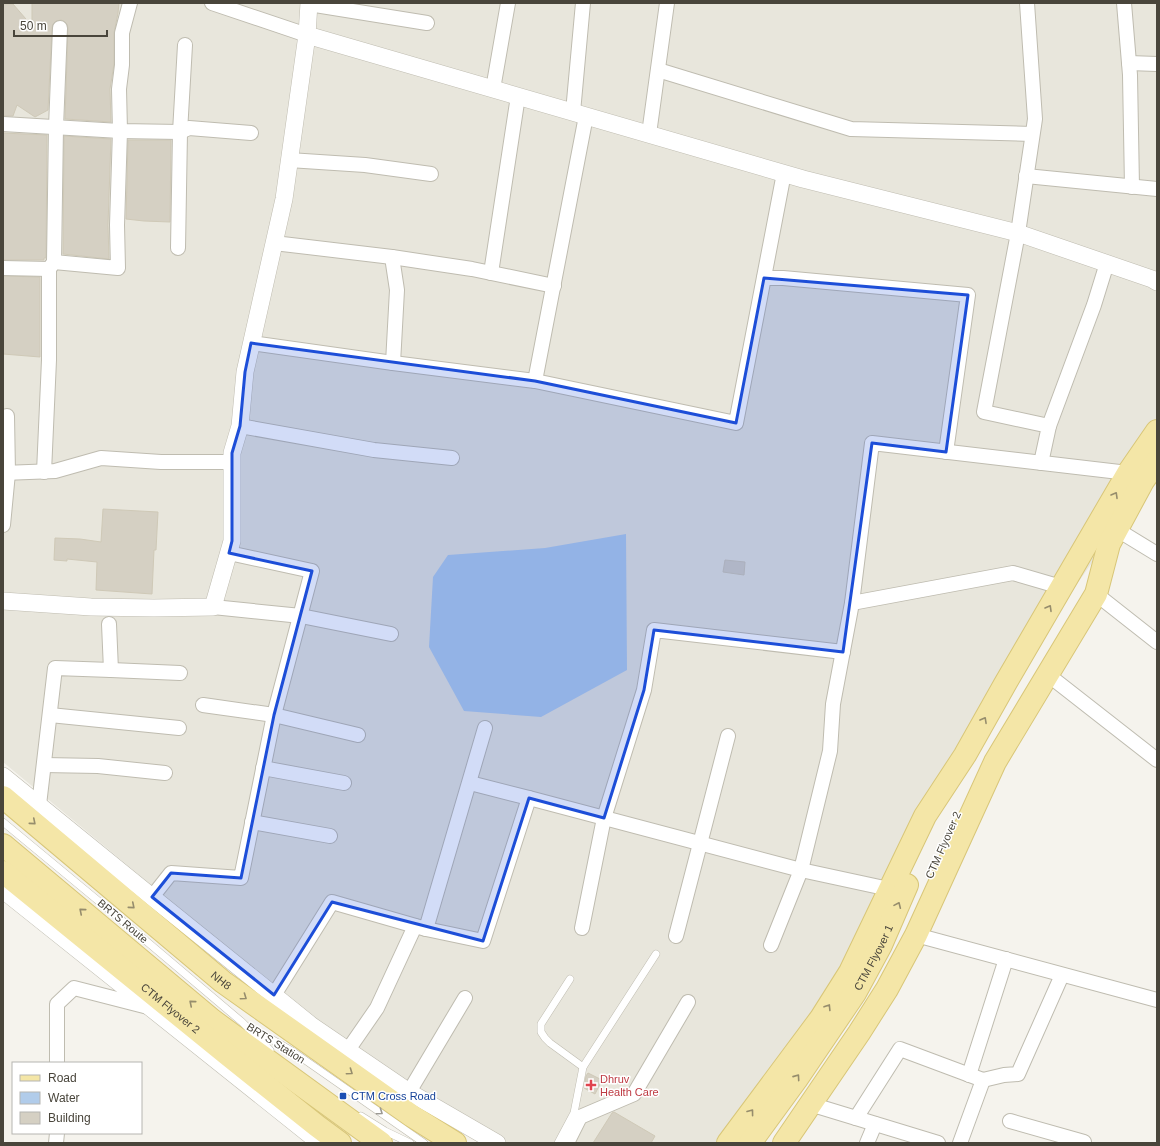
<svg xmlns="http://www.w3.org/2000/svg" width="1160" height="1146" viewBox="0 0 1160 1146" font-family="Helvetica,sans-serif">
<rect width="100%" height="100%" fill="#f5f3ed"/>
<!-- residential -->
<path fill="#e8e6dc" d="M 3,3 L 1157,3 L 1157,470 L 957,755 L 847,972 L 725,1143 L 502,1143 L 318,1023 L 3,762 Z"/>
<!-- water -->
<path fill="#b1ccea" d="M 626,534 L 627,670 L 541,717 L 464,711 L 429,647 L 433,577 L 448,555 L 545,548 Z"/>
<!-- building -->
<g fill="#d5d0c3" stroke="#cfc9b7">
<path d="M 32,3 L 119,3 L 118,13 L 114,33 L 114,64 L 110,89 L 111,122 L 65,119 L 68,28 L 67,24 L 64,21 L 61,20 L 56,21 L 53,24 L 52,28 L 48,110 L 35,117 L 17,105 L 13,116 L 3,116 L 3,4 L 13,4 L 32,26 Z"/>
<path d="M 3,133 L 47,135 L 46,258 L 44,258 L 44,260 L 3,260 Z"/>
<path d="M 64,136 L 111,139 L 108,225 L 109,259 L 63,254 Z"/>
<path d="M 128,140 L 171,140 L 170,222 L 144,221 L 126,219 Z"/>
<path d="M 3,276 L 40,277 L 40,357 L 3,354 Z"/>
<path d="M 103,509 L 158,512 L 156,550 L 154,550 L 152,594 L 96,590 L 97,562 L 67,559 L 67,561 L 54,560 L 55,538 L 80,539 L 101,542 Z"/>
<path d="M 725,560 L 745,562 L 744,575 L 723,572 Z"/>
<path d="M 588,1073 L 602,1080 L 595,1094 L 584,1088 L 586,1076 Z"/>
<path d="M 614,1112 L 655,1136 L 651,1143 L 593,1143 L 612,1113 Z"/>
</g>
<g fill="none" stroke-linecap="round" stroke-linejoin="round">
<defs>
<g id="service">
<path d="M 3,822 L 119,918 L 242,1022 L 270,1050"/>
<path d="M 570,979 L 541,1024 L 541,1032 L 545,1038 L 550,1043 L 583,1067"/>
<path d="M 252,1028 L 292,1051 L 424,1143"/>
<path d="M 361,1116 L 385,1131 L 410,1143"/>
<path d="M 558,1143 L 574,1113 L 583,1067 L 656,954"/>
</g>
<g id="minor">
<path d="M 212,3 L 307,35"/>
<path d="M 1027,3 L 1035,119 L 1018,233 L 984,412 L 1049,426 L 1041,463"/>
<path d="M 1124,3 L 1130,75 L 1132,187"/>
<path d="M 309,4 L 427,23"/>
<path d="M 1129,63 L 1157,64"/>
<path d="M 658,70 L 851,129 L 1032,134"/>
<path d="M 493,89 L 508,3"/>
<path d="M 573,112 L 583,3"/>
<path d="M 3,124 L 120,131 L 180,132 L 189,128 L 251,133"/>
<path d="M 649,134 L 667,3"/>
<path d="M 289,160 L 365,165 L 431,174"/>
<path d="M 1026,176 L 1157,189"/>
<path d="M 274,243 L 392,257 L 472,269 L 554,286"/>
<path d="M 178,248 L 180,132 L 185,45"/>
<path d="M 392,257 L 397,290 L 393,363"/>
<path d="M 54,262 L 118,268 L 117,225 L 120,131 L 119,89 L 122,65 L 122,33 L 130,3"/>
<path d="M 3,268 L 49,269 L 54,262 L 56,127 L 60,28"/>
<path d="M 491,273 L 518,96"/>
<path d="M 764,278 L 783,278 L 968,295 L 946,452"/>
<path d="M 251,343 L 393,363 L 535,381 L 586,116"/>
<path d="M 535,381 L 736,423 L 784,173"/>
<path d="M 240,426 L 374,450 L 452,458"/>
<path d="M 1049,426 L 1094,305 L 1107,263"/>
<path d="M 44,472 L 49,360 L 49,269"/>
<path d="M 3,473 L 55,471 L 101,458 L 161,462 L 232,462"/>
<path d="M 3,525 L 8,473 L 7,416"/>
<path d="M 1116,529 L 1157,554"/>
<path d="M 1096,594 L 1157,642"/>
<path d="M 852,603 L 872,443 L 1128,473 L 1134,476"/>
<path d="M 213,607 L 301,616 L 391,634"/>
<path d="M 111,670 L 180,673"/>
<path d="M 1047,674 L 1157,760"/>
<path d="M 203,705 L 274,715 L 358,735"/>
<path d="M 50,715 L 179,728"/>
<path d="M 44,765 L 98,766 L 165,773"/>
<path d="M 263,768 L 344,783"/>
<path d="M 470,783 L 529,798"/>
<path d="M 39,805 L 55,668 L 111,670 L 109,624"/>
<path d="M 252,822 L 330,836"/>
<path d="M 152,897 L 171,873 L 241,878 L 274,715 L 312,571 L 229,553"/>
<path d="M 582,928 L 604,818 L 644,690 L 654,630 L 843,652"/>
<path d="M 426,929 L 483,941 L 529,798 L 801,870 L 889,889"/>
<path d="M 916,935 L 1157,1000"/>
<path d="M 676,936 L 728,736"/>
<path d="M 771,945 L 801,870 L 830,751 L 833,704 L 852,603 L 1013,573 L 1061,587"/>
<path d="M 274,995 L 332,902 L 426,929 L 485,728"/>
<path d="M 348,1050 L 377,1008 L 415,926"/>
<path d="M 57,1063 L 57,1004 L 74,988 L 148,1007"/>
<path d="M 969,1075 L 1006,959"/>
<path d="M 983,1080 L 1004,1075 L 1018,1074 L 1062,975"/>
<path d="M 409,1092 L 465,998"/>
<path d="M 810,1104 L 938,1143"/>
<path d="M 856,1118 L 900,1049 L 983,1080 L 960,1143"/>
<path d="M 1010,1121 L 1084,1142"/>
<path d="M 56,1143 L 57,1133"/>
<path d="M 567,1143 L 580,1117 L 634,1094 L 688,1002"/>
<path d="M 867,1143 L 875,1124"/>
</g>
<g id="tertiary">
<path d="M 307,35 L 803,179 L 1018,233 L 1152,279 L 1157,282"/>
<path d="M 3,601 L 91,607 L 154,608 L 213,607 L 232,541 L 232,453 L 240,426 L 245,372 L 284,199 L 307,35 L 309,3"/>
<path d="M 3,776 L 152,897 L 312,1026 L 409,1092 L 497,1143"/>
<path d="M 3,890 L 320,1143"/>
</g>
<g id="primary">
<path id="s1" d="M 3,797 L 223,982 L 412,1116 L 455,1143"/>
<path d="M 3,845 L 212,1020 L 381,1143"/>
<path id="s2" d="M 3,872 L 228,1055 L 317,1126 L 340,1143"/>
<path d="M 728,1143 L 821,1018 L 850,972 L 925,816 L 965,755 L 1005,684 L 1128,473 L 1157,431"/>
<path id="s3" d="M 750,1143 L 796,1080 L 855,993 L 881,945 L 907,885"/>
<path d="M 784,1143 L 859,1033 L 887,989 L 916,935 L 995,762 L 1096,594 L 1109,544 L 1143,481 L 1157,461"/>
</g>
</defs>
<!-- service casing -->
<use href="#service" stroke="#bfbcb0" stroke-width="8"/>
<!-- minor casing -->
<use href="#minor" stroke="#bfbcb0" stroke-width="16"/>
<!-- tertiary casing -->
<use href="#tertiary" stroke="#bfbcb0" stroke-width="18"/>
<!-- primary casing -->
<use href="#primary" stroke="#d8c678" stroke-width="24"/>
<!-- service -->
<use href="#service" stroke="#fff" stroke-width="7"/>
<!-- minor -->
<use href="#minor" stroke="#fff" stroke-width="14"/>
<!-- tertiary -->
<use href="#tertiary" stroke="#fff" stroke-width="17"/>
<!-- primary -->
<use href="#primary" stroke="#f4e6a7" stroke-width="22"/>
</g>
<!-- one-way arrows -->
<defs><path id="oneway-chevron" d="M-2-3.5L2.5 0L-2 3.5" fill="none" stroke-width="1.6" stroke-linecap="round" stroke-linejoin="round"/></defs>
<g stroke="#968d6c">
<use href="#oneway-chevron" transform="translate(1115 495) rotate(-60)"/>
<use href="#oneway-chevron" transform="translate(1049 608) rotate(-60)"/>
<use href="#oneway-chevron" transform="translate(984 720) rotate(-61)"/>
<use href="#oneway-chevron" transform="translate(33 822) rotate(40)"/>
<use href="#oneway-chevron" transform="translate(898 905) rotate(-66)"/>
<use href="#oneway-chevron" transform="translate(132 906) rotate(40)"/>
<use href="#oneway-chevron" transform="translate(82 911) rotate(-140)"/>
<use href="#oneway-chevron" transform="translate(244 997) rotate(35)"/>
<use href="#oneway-chevron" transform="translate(192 1003) rotate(-140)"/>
<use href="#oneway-chevron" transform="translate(828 1007) rotate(-58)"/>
<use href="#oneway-chevron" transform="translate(350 1072) rotate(35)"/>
<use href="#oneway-chevron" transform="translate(797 1077) rotate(-55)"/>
<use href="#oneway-chevron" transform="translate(751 1112) rotate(-53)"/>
</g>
<use stroke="#9b9993" href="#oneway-chevron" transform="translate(380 1112) rotate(35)"/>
<!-- marked area -->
<path fill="#1d4ed8" fill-opacity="0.2" stroke="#1d4ed8" stroke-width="3" stroke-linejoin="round" d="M 764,278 L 968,295 L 946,452 L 872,443 L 843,652 L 654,630 L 644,690 L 604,818 L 529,798 L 483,941 L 332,902 L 274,995 L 152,897 L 171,873 L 241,878 L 274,715 L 312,571 L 229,553 L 232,541 L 232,453 L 240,426 L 245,372 L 251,343 L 535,381 L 736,423 Z"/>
<!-- markers -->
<path fill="#e0444e" stroke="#fff" stroke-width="1.5" d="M589 1079h4v4h4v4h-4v4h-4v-4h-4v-4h4z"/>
<rect fill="#1a4fb4" stroke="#fff" stroke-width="1.5" x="339" y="1092" width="8" height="8" rx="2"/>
<g text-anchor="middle" stroke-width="3" stroke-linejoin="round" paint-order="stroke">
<!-- street labels -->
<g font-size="11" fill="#49453b" stroke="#fff">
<text transform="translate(943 845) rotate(-66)" y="4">CTM Flyover 2</text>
<text transform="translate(123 921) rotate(40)" y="4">BRTS Route</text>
<text dy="4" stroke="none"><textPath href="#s3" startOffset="223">CTM Flyover 1</textPath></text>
<text dy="4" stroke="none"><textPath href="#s1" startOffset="285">NH8</textPath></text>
<text dy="4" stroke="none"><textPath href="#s2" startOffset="216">CTM Flyover 2</textPath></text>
<text transform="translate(276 1043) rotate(32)" y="4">BRTS Station</text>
</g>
<!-- health labels -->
<g font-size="11" fill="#be3a42" stroke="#fff" text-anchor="start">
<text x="600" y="1083">Dhruv<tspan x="600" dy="13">Health Care</tspan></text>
</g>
<!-- transit labels -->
<g font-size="11" fill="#164399" stroke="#fff" text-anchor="start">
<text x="351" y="1100">CTM Cross Road</text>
</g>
</g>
<!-- border -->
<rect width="1160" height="1146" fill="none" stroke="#49453b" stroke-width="8"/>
<!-- legend -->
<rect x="12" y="1062" width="130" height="72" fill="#ffffff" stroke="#b6b5b1"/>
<rect x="20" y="1075" width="20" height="6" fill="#f4e6a7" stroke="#b6b5b1"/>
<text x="48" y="1082" font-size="12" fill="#49453b">Road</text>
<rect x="20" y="1092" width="20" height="12" fill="#b1ccea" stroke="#b6b5b1"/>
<text x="48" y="1102" font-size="12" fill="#49453b">Water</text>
<rect x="20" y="1112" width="20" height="12" fill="#d5d0c3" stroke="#b6b5b1"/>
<text x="48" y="1122" font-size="12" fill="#49453b">Building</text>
<!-- scale -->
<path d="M14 30v6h93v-6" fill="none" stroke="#49453b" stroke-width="2"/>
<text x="20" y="30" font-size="12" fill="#49453b" stroke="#ffffff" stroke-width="3" paint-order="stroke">50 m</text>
</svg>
